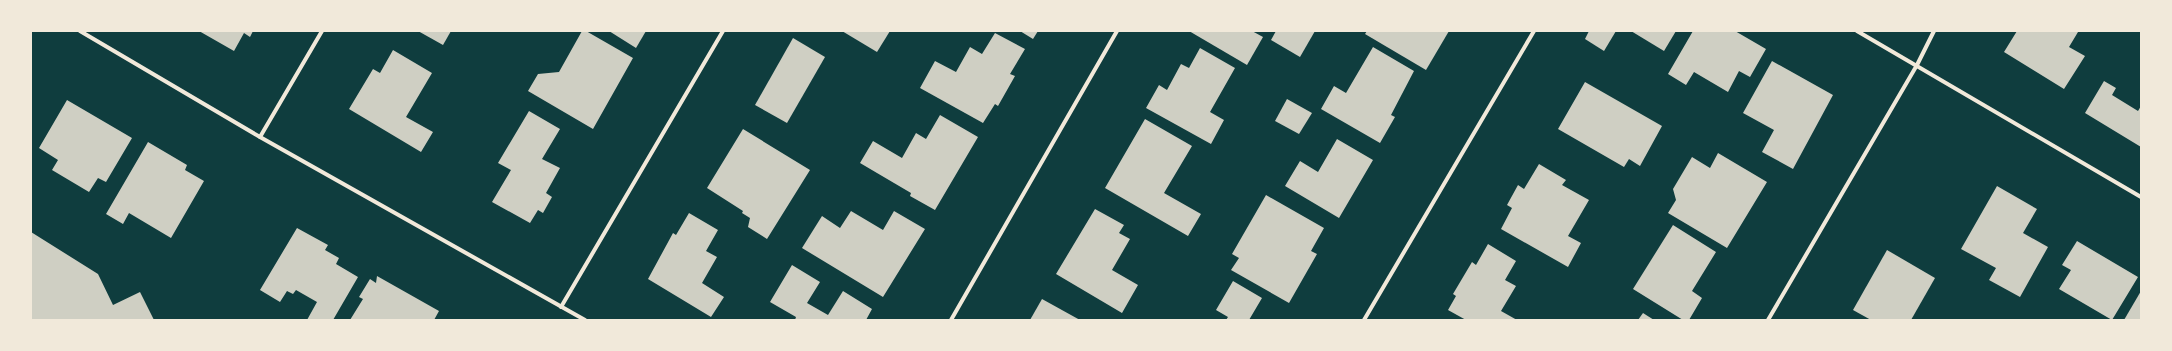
<svg xmlns="http://www.w3.org/2000/svg" width="2172" height="351" viewBox="0 0 2172 351" font-family="Lato,sans-serif">
<rect width="100%" height="100%" fill="#0f3d3e"/>
<!-- building -->
<g fill="#cfcfc3">
<path d="M 199,31 L 253,31 L 250,37 L 244,33 L 234,51 Z"/>
<path d="M 418,31 L 451,31 L 443,45 Z"/>
<path d="M 582,31 L 586,31 L 633,58 L 593,129 L 528,91 L 538,74 L 559,72 Z"/>
<path d="M 609,31 L 646,31 L 636,48 Z"/>
<path d="M 842,31 L 890,31 L 877,52 Z"/>
<path d="M 1020,31 L 1038,31 L 1033,39 Z"/>
<path d="M 1189,31 L 1252,31 L 1263,37 L 1247,65 Z"/>
<path d="M 1276,31 L 1315,31 L 1300,57 L 1271,40 Z"/>
<path d="M 1367,31 L 1449,31 L 1426,70 L 1365,34 Z"/>
<path d="M 1589,31 L 1616,31 L 1604,51 L 1585,39 Z"/>
<path d="M 1631,31 L 1676,31 L 1664,51 Z"/>
<path d="M 1693,31 L 1735,31 L 1766,49 L 1750,77 L 1739,71 L 1728,92 L 1694,72 L 1686,85 L 1668,74 Z"/>
<path d="M 2017,31 L 2078,32 L 2069,47 L 2085,56 L 2064,89 L 2004,52 Z"/>
<path d="M 995,33 L 1025,49 L 1010,74 L 1015,76 L 998,106 L 995,104 L 983,123 L 920,88 L 935,61 L 956,72 L 970,47 L 982,54 Z"/>
<path d="M 793,38 L 825,57 L 787,123 L 755,105 Z"/>
<path d="M 1373,47 L 1414,71 L 1391,115 L 1395,117 L 1380,143 L 1321,109 L 1334,86 L 1346,93 Z"/>
<path d="M 1200,48 L 1235,68 L 1210,112 L 1224,120 L 1211,144 L 1146,108 L 1159,85 L 1167,90 L 1181,64 L 1189,68 Z"/>
<path d="M 393,50 L 432,73 L 406,117 L 433,132 L 421,152 L 349,109 L 373,69 L 380,73 Z"/>
<path d="M 1772,61 L 1833,95 L 1793,169 L 1762,152 L 1774,130 L 1743,113 Z"/>
<path d="M 2104,81 L 2116,88 L 2112,95 L 2138,111 L 2141,106 L 2141,147 L 2085,113 Z"/>
<path d="M 1585,82 L 1662,126 L 1640,166 L 1629,159 L 1624,167 L 1558,129 Z"/>
<path d="M 1287,99 L 1312,113 L 1299,134 L 1275,121 Z"/>
<path d="M 67,100 L 132,138 L 106,182 L 98,178 L 89,192 L 52,170 L 58,160 L 39,148 Z"/>
<path d="M 529,111 L 560,129 L 542,159 L 560,168 L 546,193 L 552,197 L 543,213 L 538,210 L 530,223 L 492,202 L 511,170 L 498,163 Z"/>
<path d="M 940,115 L 978,137 L 935,210 L 910,196 L 911,193 L 860,163 L 873,141 L 902,158 L 916,133 L 926,139 Z"/>
<path d="M 1145,119 L 1192,146 L 1164,193 L 1201,214 L 1188,236 L 1105,188 Z"/>
<path d="M 743,129 L 810,170 L 767,239 L 748,227 L 750,218 L 742,213 L 743,211 L 707,188 Z"/>
<path d="M 1337,139 L 1373,160 L 1339,218 L 1285,186 L 1300,161 L 1318,172 Z"/>
<path d="M 148,142 L 187,165 L 185,170 L 204,181 L 171,238 L 129,213 L 123,224 L 106,214 Z"/>
<path d="M 1718,153 L 1767,182 L 1727,248 L 1668,213 L 1676,200 L 1673,189 L 1692,157 L 1710,168 Z"/>
<path d="M 1539,164 L 1566,180 L 1562,185 L 1589,200 L 1568,236 L 1581,243 L 1568,267 L 1501,229 L 1512,208 L 1507,205 L 1518,185 L 1524,189 Z"/>
<path d="M 1997,186 L 2037,209 L 2023,233 L 2048,247 L 2020,297 L 1989,280 L 1996,268 L 1961,249 Z"/>
<path d="M 1266,195 L 1324,228 L 1311,251 L 1317,254 L 1289,303 L 1231,270 L 1239,258 L 1232,254 Z"/>
<path d="M 1095,209 L 1124,225 L 1119,233 L 1130,239 L 1112,270 L 1138,285 L 1122,313 L 1056,274 Z"/>
<path d="M 851,211 L 883,230 L 894,211 L 925,229 L 883,297 L 802,248 L 822,216 L 840,228 Z"/>
<path d="M 689,213 L 718,230 L 706,251 L 717,257 L 702,283 L 724,297 L 711,317 L 648,279 L 673,233 L 676,235 Z"/>
<path d="M 1673,225 L 1716,252 L 1692,291 L 1702,298 L 1689,320 L 1683,320 L 1633,289 Z"/>
<path d="M 297,228 L 328,245 L 325,250 L 339,258 L 336,264 L 358,277 L 333,320 L 307,320 L 317,302 L 296,290 L 293,294 L 287,291 L 280,302 L 260,290 Z"/>
<path d="M 31,232 L 98,274 L 113,305 L 140,292 L 154,320 L 31,320 Z"/>
<path d="M 2077,241 L 2138,277 L 2112,320 L 2059,289 L 2071,270 L 2062,265 Z"/>
<path d="M 1488,244 L 1516,261 L 1505,280 L 1516,286 L 1501,311 L 1517,320 L 1466,320 L 1448,310 L 1456,296 L 1453,294 L 1472,262 L 1476,265 Z"/>
<path d="M 1887,250 L 1935,278 L 1911,320 L 1871,320 L 1853,310 Z"/>
<path d="M 792,265 L 820,282 L 807,303 L 828,315 L 843,291 L 872,309 L 866,320 L 795,320 L 796,317 L 770,302 Z"/>
<path d="M 377,276 L 439,311 L 434,320 L 350,320 L 363,299 L 359,297 L 370,279 L 376,283 Z"/>
<path d="M 1233,281 L 1262,298 L 1249,320 L 1226,320 L 1228,317 L 1216,310 Z"/>
<path d="M 2141,291 L 2141,320 L 2124,320 Z"/>
<path d="M 1042,299 L 1080,320 L 1030,320 Z"/>
<path d="M 1643,313 L 1654,320 L 1638,320 Z"/>
</g>
<g fill="none" stroke-linecap="round" stroke-linejoin="round">
<!-- minor -->
<g stroke="#f1e9da" stroke-width="4">
<path d="M 80,31 L 260,137 L 585,320"/>
<path d="M 1857,31 L 2141,197"/>
<path d="M 260,137 L 322,31"/>
<path d="M 561,307 L 723,31"/>
<path d="M 951,320 L 1117,31"/>
<path d="M 1364,320 L 1534,31"/>
<path d="M 1768,320 L 1917,65 L 1934,31"/>
</g>
</g>
<!-- border -->
<rect width="2172" height="351" fill="none" stroke="#f1e9da" stroke-width="64"/>
</svg>
